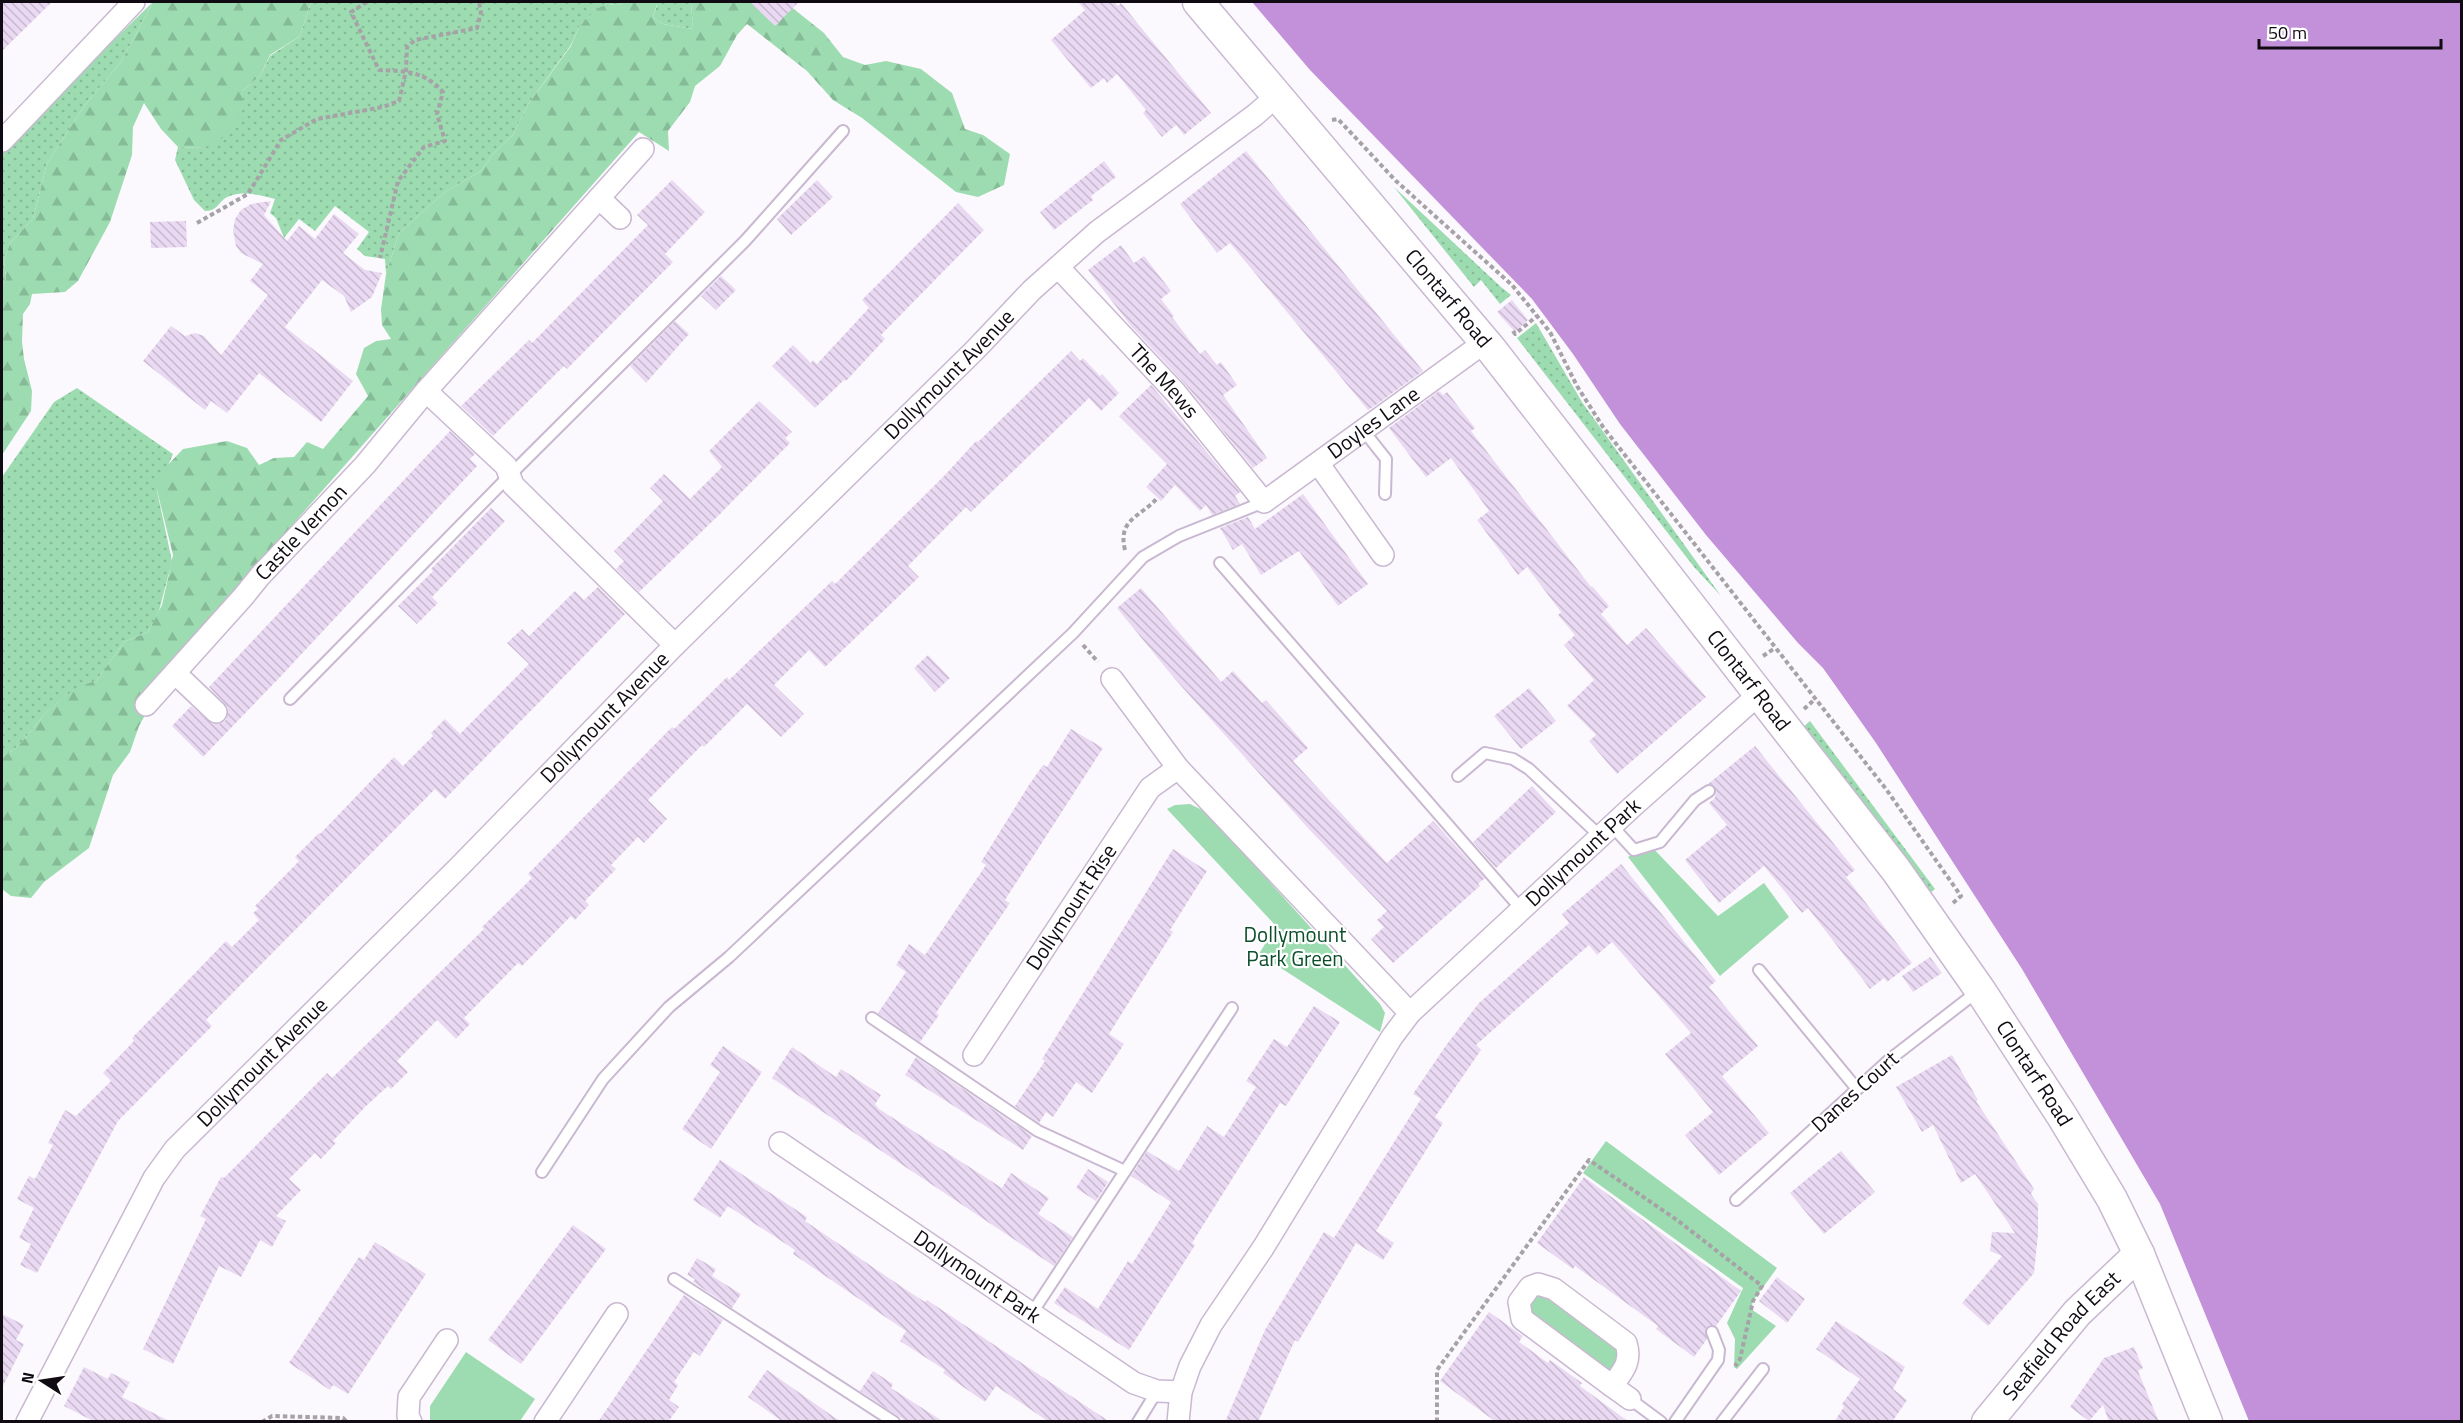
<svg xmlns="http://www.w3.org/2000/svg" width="2463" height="1423" viewBox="0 0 2463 1423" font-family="'Titillium Web',sans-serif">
<defs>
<pattern id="grass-dots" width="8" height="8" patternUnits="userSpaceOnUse" patternTransform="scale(1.5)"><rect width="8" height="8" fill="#9ddcb1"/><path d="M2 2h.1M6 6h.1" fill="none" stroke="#86bb97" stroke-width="1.8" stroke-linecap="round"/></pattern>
<pattern id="forest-firs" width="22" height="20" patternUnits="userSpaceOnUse" patternTransform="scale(1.5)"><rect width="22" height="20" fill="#9ddcb1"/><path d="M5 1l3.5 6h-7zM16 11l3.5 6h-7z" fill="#86bb97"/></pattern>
<pattern id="building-back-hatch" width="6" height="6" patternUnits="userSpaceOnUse" patternTransform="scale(1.5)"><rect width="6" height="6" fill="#ead9f2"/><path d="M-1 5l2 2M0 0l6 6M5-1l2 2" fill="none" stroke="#c8b9cf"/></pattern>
</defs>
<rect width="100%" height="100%" fill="#fcf9fe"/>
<!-- grass -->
<g fill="url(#grass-dots)">
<path d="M 153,2 L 121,62 L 85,105 L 47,163 L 33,219 L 10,243 L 4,261 L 6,279 L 2,286 L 2,294 L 2,153 L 55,97 Z"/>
<path d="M 311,2 L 621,2 L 620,5 L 607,4 L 597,9 L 579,27 L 571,45 L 529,103 L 513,135 L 494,153 L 481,171 L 445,192 L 399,233 L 386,274 L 385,259 L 365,256 L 357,249 L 369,232 L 335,206 L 315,231 L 299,219 L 284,238 L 276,218 L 270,213 L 275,199 C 260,195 239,189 224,199 C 217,205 216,211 205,211 L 194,200 L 175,160 L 178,147 L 204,148 L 242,91 L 260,76 L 270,56 L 300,36 Z"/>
<path d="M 653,2 L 691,2 L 693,29 L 663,24 L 653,17 L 657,5 Z"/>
<path d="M 1394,187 L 1501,287 L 1511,295 L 1500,304 L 1481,280 L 1474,287 Z"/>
<path d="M 1536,323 L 1582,402 L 1721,596 L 1694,567 L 1517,338 Z"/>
<path d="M 77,388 L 173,454 L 157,491 L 172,561 L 159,611 L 148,632 L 124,642 L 96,681 C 74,687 54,704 39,721 C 24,738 22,746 2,757 L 2,477 L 54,402 Z"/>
<path d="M 1810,721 L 1935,889 L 1929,894 L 1802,728 Z"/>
</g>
<!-- forest -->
<g fill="url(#forest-firs)">
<path d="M 153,2 L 311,2 L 300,36 L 270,55 L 260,76 L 242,91 L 244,108 L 226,136 L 204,148 L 178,147 L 161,129 L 144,103 L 133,127 L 132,155 L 110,222 L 78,281 L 65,292 L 32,294 L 30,304 L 23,314 L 22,342 L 24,359 L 32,391 L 31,411 L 2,455 L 2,286 L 6,279 L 4,261 L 10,243 L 33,219 L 47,163 L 85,105 L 121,62 Z"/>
<path d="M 621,2 L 653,2 L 657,4 L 653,17 L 663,24 L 693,29 L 691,2 L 775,2 L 790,6 L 824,33 L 843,57 L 865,65 L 886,61 L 921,69 L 952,93 L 965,129 L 983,135 L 1010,154 L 1004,185 L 978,197 L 956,192 L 862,118 L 833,100 L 807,71 L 747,24 L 737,35 L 720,66 L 695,86 L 690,102 L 668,131 L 669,151 L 639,132 L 270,550 L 159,690 L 139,726 L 130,752 L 113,775 L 89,848 L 44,882 L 31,898 L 11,896 L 2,889 L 2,757 C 22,746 24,738 39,721 C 54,704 74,686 96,681 L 124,642 L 148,632 L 162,605 L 173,555 L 156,486 L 164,469 L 183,449 L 227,441 L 247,448 L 259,465 L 274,458 L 294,457 L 307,442 L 323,449 L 368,396 L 356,374 L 364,348 L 376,341 L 391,339 L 382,325 L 381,309 L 386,274 L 399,233 L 445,192 L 481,171 L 494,153 L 513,135 L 529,103 L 571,46 L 579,27 L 596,9 L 607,4 L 620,5 Z"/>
</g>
<!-- green -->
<g fill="#9ddcb1">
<path d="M 1190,804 L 1206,812 L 1380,1004 L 1385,1013 L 1380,1032 L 1259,954 L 1276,926 L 1167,809 L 1175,805 Z"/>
<path d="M 1649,844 L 1718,916 L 1764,883 L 1789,917 L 1720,976 L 1628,857 Z"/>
<path d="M 1606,1141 L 1777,1268 L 1753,1301 L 1751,1309 L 1776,1326 L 1737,1369 L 1734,1367 L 1735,1339 L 1727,1323 L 1743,1288 L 1583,1173 Z"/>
<path d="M 1540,1292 L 1618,1345 L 1620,1357 L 1609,1375 L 1529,1318 L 1527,1300 Z"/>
<path d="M 466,1352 L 535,1399 L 520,1421 L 430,1421 L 430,1406 Z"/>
</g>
<!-- water -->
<path fill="#c291d9" d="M 1252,2 L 2461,2 L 2461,1421 L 2249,1421 L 2160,1204 L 2022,969 L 1876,743 L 1823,668 L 1798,643 L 1706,535 L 1620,424 L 1573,354 L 1532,299 L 1310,70 Z"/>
<!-- building -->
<g fill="url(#building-back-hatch)">
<path d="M 2,2 L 52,2 L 2,51 Z"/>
<path d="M 750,2 L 799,2 L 775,26 Z"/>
<path d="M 1078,2 L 1114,2 L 1118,6 L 1121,3 L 1211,113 L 1184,135 L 1176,125 L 1162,137 L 1143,113 L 1146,110 L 1117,74 L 1107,83 L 1104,78 L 1091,88 L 1051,40 L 1085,10 Z"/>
<path d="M 1246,151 L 1423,371 L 1373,407 L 1368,410 L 1230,243 L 1217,253 L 1180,204 Z"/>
<path d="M 1104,161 L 1116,177 L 1091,196 L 1093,200 L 1054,230 L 1040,212 Z"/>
<path d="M 672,180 L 705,212 L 665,254 L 673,262 L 567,369 L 564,366 L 493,436 L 461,406 L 529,340 L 532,343 L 648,225 L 637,215 Z"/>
<path d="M 817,180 L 833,197 L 791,235 L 777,219 Z"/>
<path d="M 271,201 L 264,215 L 287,241 L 299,226 L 315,239 L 334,214 L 359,234 L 343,253 L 365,270 L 382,273 L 372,297 L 351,312 L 344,296 L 322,280 L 285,327 L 353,381 L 321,422 L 259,373 L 227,413 L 211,401 L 205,410 L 143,361 L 171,326 L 185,336 L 195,333 L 204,336 L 221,355 L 268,295 L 250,281 L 263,264 L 241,253 L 236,246 L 233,230 L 235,219 L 241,210 L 251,204 Z"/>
<path d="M 958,203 L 984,230 L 881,335 L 885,339 L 846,381 L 844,380 L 815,408 L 772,366 L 793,345 L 811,363 L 813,360 L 817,364 L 869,308 L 862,300 Z"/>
<path d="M 186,221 L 187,247 L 151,248 L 150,222 Z"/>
<path d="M 1121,245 L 1134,263 L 1144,256 L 1171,291 L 1161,299 L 1174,316 L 1172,317 L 1200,354 L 1205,350 L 1217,365 L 1221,362 L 1237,385 L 1223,395 L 1267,458 L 1253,468 L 1186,385 L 1131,326 L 1088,270 Z"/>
<path d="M 721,276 L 736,290 L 716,310 L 701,296 Z"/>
<path d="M 1512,300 L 1528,320 L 1515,332 L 1497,312 Z"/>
<path d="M 675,321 L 689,334 L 646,383 L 630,366 Z"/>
<path d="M 1071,351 L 1080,361 L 1083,358 L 1100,376 L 1102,374 L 1119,393 L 1101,411 L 1089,398 L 971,512 L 966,507 L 908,566 L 919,577 L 825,667 L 809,650 L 774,685 L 804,714 L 781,737 L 747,704 L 704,747 L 702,745 L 648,800 L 667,819 L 644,843 L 638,837 L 611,865 L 616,869 L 585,901 L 589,905 L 575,920 L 571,916 L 522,966 L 518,963 L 464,1018 L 470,1024 L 456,1039 L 437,1020 L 397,1061 L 408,1072 L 391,1089 L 388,1086 L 366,1106 L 333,1141 L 336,1143 L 321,1159 L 315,1153 L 289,1179 L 301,1190 L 276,1216 L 286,1221 L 272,1247 L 260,1240 L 241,1277 L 219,1266 L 173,1364 L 143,1349 L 206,1219 L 200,1216 L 221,1177 L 224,1178 L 327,1073 L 332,1078 L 484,929 L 482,927 L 532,878 L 528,874 L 672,727 L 674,729 L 727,677 L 729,680 L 832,581 L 835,584 L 945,475 L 976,441 L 978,442 Z"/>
<path d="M 1151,385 L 1240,492 L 1235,496 L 1240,504 L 1212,515 L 1206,505 L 1200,511 L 1175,485 L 1161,501 L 1146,487 L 1167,464 L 1119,416 Z"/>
<path d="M 1439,391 L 1443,395 L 1447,392 L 1475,428 L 1471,431 L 1591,587 L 1592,586 L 1609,606 L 1601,614 L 1627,645 L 1646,628 L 1706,697 L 1617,774 L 1589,741 L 1596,735 L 1567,706 L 1594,680 L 1564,645 L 1575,635 L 1558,615 L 1561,612 L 1527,567 L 1518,575 L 1477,520 L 1489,511 L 1451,458 L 1426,477 L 1389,428 Z"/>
<path d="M 759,401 L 792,432 L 785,438 L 790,443 L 719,515 L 639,592 L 616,569 L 624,561 L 614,551 L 663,501 L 650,488 L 664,474 L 690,499 L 722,467 L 709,451 Z"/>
<path d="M 450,431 L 475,454 L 470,459 L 477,466 L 282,675 L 203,757 L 172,726 L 191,706 L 212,724 L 219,724 L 226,720 L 228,708 L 209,687 Z"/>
<path d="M 1303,494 L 1368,584 L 1338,606 L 1299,551 L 1261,575 L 1242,544 L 1233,550 L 1220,528 L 1248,517 L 1255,529 Z"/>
<path d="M 491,508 L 505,521 L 432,597 L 438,603 L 417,624 L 398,606 L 433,571 L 431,569 Z"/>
<path d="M 598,587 L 625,614 L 445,799 L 435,789 L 206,1020 L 212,1026 L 118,1121 L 37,1273 L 20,1265 L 31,1244 L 19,1238 L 34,1208 L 17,1199 L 29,1176 L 35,1179 L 53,1145 L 48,1143 L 65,1110 L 76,1116 L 111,1081 L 103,1073 L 134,1041 L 132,1038 L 226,941 L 232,947 L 259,920 L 253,913 L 258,909 L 255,906 L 299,861 L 295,857 L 319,833 L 320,834 L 394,757 L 403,766 L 433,736 L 431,733 L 445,719 L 460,734 L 529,664 L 507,643 L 522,629 L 529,636 L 575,591 L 584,600 Z"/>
<path d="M 1141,588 L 1221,682 L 1233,671 L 1262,703 L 1266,700 L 1308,748 L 1293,761 L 1387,863 L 1433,821 L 1485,878 L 1478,884 L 1480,886 L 1393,963 L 1371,939 L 1384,927 L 1377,920 L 1387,911 L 1307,827 L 1174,678 L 1117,608 Z"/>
<path d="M 928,655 L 950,678 L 935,692 L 914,668 Z"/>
<path d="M 1529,688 L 1556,721 L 1521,749 L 1494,716 Z"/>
<path d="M 1071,729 L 1103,748 L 1005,900 L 1010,903 L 936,1013 L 939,1015 L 920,1042 L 878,1013 L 906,972 L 896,965 L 909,944 L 925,955 L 986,865 L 981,862 L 1029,785 L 1043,765 L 1047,767 Z"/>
<path d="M 1755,746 L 1855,870 L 1846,877 L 1912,963 L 1887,982 L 1884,978 L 1870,989 L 1808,908 L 1802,913 L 1764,866 L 1719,903 L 1685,860 L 1727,825 L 1709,803 L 1715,798 L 1716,790 L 1713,785 L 1708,784 Z"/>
<path d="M 1532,786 L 1556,812 L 1496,868 L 1473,842 Z"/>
<path d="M 1173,849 L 1207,871 L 1170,930 L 1173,932 L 1109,1034 L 1124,1044 L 1092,1093 L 1076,1082 L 1053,1117 L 1046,1112 L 1039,1123 L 1015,1106 L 1045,1061 L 1042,1059 Z"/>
<path d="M 1621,864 L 1716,981 L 1709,987 L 1758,1046 L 1722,1076 L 1769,1133 L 1719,1175 L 1685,1135 L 1713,1112 L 1665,1054 L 1691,1033 L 1612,942 L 1597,955 L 1589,945 L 1476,1045 L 1481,1050 L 1435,1117 L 1443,1123 L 1376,1231 L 1394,1243 L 1383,1260 L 1356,1243 L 1298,1342 L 1295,1340 L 1258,1422 L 1225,1422 L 1265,1330 L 1324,1232 L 1334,1238 L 1421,1099 L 1413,1094 L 1447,1044 L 1479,1003 L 1569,923 L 1562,914 Z"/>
<path d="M 1930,957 L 1942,973 L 1913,992 L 1902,976 Z"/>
<path d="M 1314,1006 L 1340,1022 L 1286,1106 L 1280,1103 L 1249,1152 L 1192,1243 L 1195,1245 L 1129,1350 L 1054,1303 L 1065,1287 L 1098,1309 L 1128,1261 L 1132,1264 L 1171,1202 L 1131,1176 L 1147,1151 L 1179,1171 L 1207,1126 L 1224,1137 L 1256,1087 L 1246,1081 L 1274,1039 L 1287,1047 Z"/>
<path d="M 723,1046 L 762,1072 L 711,1149 L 682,1129 L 720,1072 L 710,1065 Z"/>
<path d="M 792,1047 L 836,1077 L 841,1069 L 881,1095 L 875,1104 L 879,1109 L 1002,1188 L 1011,1173 L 1049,1198 L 1038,1214 L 1073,1237 L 1054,1266 L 772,1078 Z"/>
<path d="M 1952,1055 L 1978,1100 L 1976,1101 L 2034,1189 L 2031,1194 L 2038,1204 L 2038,1234 L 2034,1273 L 1988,1326 L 1962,1303 L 2002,1256 L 1990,1251 L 1992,1232 L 2015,1233 L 1975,1174 L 1961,1183 L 1933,1125 L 1922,1132 L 1896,1087 Z"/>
<path d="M 916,1057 L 1032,1136 L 1023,1150 L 905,1075 Z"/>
<path d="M 1841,1151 L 1875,1192 L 1824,1234 L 1790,1193 Z"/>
<path d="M 720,1160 L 807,1217 L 805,1221 L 902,1287 L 925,1302 L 927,1300 L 1110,1422 L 1049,1422 L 996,1386 L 985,1402 L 943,1373 L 945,1370 L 900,1341 L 906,1331 L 793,1254 L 795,1250 L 728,1206 L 720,1218 L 693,1200 Z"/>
<path d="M 1088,1169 L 1108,1182 L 1096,1201 L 1076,1188 Z"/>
<path d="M 1584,1177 L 1741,1291 L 1716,1326 L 1710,1325 L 1706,1328 L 1707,1339 L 1694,1357 L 1656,1329 L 1658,1326 L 1575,1266 L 1573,1269 L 1537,1243 Z"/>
<path d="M 573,1225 L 606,1249 L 521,1364 L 488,1340 Z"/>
<path d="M 375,1242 L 426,1274 L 348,1394 L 333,1385 L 330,1390 L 289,1363 L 359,1257 L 364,1260 Z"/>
<path d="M 697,1258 L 716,1269 L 712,1276 L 741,1294 L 732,1308 L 693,1282 L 695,1279 L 687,1275 Z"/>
<path d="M 1777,1277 L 1805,1299 L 1787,1323 L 1759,1301 Z"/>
<path d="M 684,1295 L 723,1320 L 700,1356 L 694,1352 L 674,1382 L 678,1385 L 669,1400 L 679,1407 L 668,1422 L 598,1422 Z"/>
<path d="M 1489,1312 L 1523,1336 L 1519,1342 L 1548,1363 L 1550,1360 L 1582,1383 L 1580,1386 L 1629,1422 L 1496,1422 L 1440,1381 Z"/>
<path d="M 2,1314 L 24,1325 L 16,1340 L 24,1344 L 2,1388 Z"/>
<path d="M 1836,1321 L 1905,1367 L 1893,1389 L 1907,1400 L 1892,1422 L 1834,1422 L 1844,1407 L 1842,1404 L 1860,1379 L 1816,1349 Z"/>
<path d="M 2134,1347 L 2143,1368 L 2138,1371 L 2159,1422 L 2109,1422 L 2103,1405 L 2089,1421 L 2070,1407 L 2104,1358 Z"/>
<path d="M 84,1367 L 108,1379 L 111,1373 L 130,1382 L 122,1397 L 171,1422 L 95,1422 L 64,1406 Z"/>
<path d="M 767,1370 L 841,1422 L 783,1422 L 748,1397 Z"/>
<path d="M 873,1371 L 893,1384 L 891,1388 L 944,1422 L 907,1422 L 860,1391 Z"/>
</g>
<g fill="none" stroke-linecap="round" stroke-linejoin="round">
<defs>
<g id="lane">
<path d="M 1363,430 L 1386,459 L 1385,494"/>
<path d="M 1220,563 L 1522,910"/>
<path d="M 290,699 L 510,475 L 745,241 L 843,131"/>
<path d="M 1458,776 L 1485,753 L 1513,759 L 1529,769 L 1601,837"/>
<path d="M 1612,826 L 1634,850 L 1660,842 L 1695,800 L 1709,791"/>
<path d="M 1759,970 L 1857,1089"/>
<path d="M 872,1018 L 1038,1131 L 1125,1171"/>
<path d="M 542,1172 L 603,1079 L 669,1007 L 729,957 L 1073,633 L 1143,557 L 1179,536 L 1264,502"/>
<path d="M 1736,1200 L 1889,1060 L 1978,991"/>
<path d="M 674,1279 L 894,1422"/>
<path d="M 1032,1313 L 1232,1008"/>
<path d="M 1630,1399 L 1661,1422"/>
<path d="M 1138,1422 L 1157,1391"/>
<path d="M 1675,1422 L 1718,1360 L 1719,1350 L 1712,1332"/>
<path d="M 1722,1422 L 1763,1369"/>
</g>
<g id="street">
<path d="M 2,141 L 134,2"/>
<path d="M 599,198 L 620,218"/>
<path id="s1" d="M 1058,267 L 1176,393 L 1264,502 L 1485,342"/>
<path d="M 426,391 L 506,466 L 513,485 L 675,645"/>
<path d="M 1318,463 L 1383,555"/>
<path d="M 175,673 L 216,712"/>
<path d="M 1112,679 L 1178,768 L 1410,1013"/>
<path id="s2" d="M 146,705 L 243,597 L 260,576 L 365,465 L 426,391 L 643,149"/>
<path id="s3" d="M 974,1055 L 1150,788 L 1178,768"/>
<path id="s4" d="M 780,1143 L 1134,1383 L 1157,1391 L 1181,1392"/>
<path d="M 1538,1284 L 1554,1289 L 1626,1343 C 1632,1362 1623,1371 1612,1386 L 1522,1319 L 1519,1302 L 1530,1287 Z"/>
<path d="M 1612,1386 L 1630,1399"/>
<path id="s5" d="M 27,1422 L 154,1178 L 175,1149 L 460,866 L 675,645 L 975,350 L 1032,290 L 1097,232 L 1255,115 L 1278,95"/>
<path d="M 411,1422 L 408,1416 L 409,1397 L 447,1340"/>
<path d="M 545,1422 L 617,1314"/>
<path id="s6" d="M 1178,1422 L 1181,1392 L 1190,1366 L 1211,1325 L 1263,1248 L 1392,1037 L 1410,1013 L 1631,808 L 1758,695"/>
</g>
<g id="secondary">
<path id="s7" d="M 1198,2 L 1491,349 L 1896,870 L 1980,990 L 2062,1116 L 2112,1199 L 2139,1254 L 2207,1422"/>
<path id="s8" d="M 1987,1422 L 2077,1313 L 2139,1254"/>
</g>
</defs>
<!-- lane casing -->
<use href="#lane" stroke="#c9b8d1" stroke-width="14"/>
<!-- street casing -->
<use href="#street" stroke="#c9b8d1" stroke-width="24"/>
<!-- secondary casing -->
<use href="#secondary" stroke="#c9b8d1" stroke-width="33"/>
<!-- path -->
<g stroke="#a6a2a8" stroke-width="4" stroke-dasharray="4.5 3" stroke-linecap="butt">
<path d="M 367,2 L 351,12 L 379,70 C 406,71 424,71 443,92 L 437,114 L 445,141 L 424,147 L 398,181 L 380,258"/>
<path d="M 1332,120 L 1338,119 L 1396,181 L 1512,285 L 1550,332 L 1577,386 L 1603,427 L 1886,789 L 1961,896 L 1952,904"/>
<path d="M 197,223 L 248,194 L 281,140 L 317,119 L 383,107 L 399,101 L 406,71 L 407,47 L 415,40 L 477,28 L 481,12 L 479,2"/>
<path d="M 1513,331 L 1515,334 L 1537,316"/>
<path d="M 1125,550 C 1117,518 1142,517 1158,497"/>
<path d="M 1083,645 L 1098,662"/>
<path d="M 1763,656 L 1775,648"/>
<path d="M 1804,709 L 1815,699"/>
<path d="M 262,1422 L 272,1416 L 343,1418 L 347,1422"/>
<path d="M 1437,1422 L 1437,1370 L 1589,1160 L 1677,1220 L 1762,1286 L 1753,1301 L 1740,1359 L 1735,1366"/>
</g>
<!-- lane -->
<use href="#lane" stroke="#fff" stroke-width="10"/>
<!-- street -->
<use href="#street" stroke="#fff" stroke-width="21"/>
<!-- secondary -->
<use href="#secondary" stroke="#fff" stroke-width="30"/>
</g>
<g text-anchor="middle" stroke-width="4.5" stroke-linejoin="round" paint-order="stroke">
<!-- street labels -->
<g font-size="21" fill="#100b13" stroke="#fff">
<text dy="7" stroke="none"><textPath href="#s7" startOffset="388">Clontarf Road</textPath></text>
<text dy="7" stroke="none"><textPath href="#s5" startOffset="1406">Dollymount Avenue</textPath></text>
<text dy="7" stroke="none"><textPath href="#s1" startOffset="156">The Mews</textPath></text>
<text dy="7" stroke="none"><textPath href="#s1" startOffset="448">Doyles Lane</textPath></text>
<text dy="7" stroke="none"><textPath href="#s2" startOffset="232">Castle Vernon</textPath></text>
<text dy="7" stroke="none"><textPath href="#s7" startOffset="874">Clontarf Road</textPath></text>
<text dy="7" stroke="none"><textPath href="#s5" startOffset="920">Dollymount Avenue</textPath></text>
<text dy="7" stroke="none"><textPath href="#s6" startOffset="710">Dollymount Park</textPath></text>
<text dy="7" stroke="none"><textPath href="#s3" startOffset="177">Dollymount Rise</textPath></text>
<text dy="7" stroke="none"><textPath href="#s5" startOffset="434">Dollymount Avenue</textPath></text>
<text dy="7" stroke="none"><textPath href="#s7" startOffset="1360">Clontarf Road</textPath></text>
<text transform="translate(1855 1092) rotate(-42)" y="7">Danes Court</text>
<text dy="7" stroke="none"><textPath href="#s4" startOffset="238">Dollymount Park</textPath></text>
<text dy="7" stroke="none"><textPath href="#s8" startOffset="114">Seafield Road East</textPath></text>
</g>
<!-- park labels -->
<g font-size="21" fill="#0d4f2c" stroke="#fff">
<text x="1295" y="942">Dollymount<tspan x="1295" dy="24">Park Green</tspan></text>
</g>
</g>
<!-- border -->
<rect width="2463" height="1423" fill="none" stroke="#100b13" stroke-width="6"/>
<!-- north arrow -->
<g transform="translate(42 1381) rotate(282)" stroke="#ffffff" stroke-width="4.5" paint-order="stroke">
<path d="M0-4.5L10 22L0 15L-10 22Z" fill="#100b13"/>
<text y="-9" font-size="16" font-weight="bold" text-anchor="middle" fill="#100b13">N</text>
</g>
<!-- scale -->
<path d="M2259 39v9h182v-9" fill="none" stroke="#100b13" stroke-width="3"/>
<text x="2268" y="39" font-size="18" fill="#100b13" stroke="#ffffff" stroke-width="4.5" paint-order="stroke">50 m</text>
</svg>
